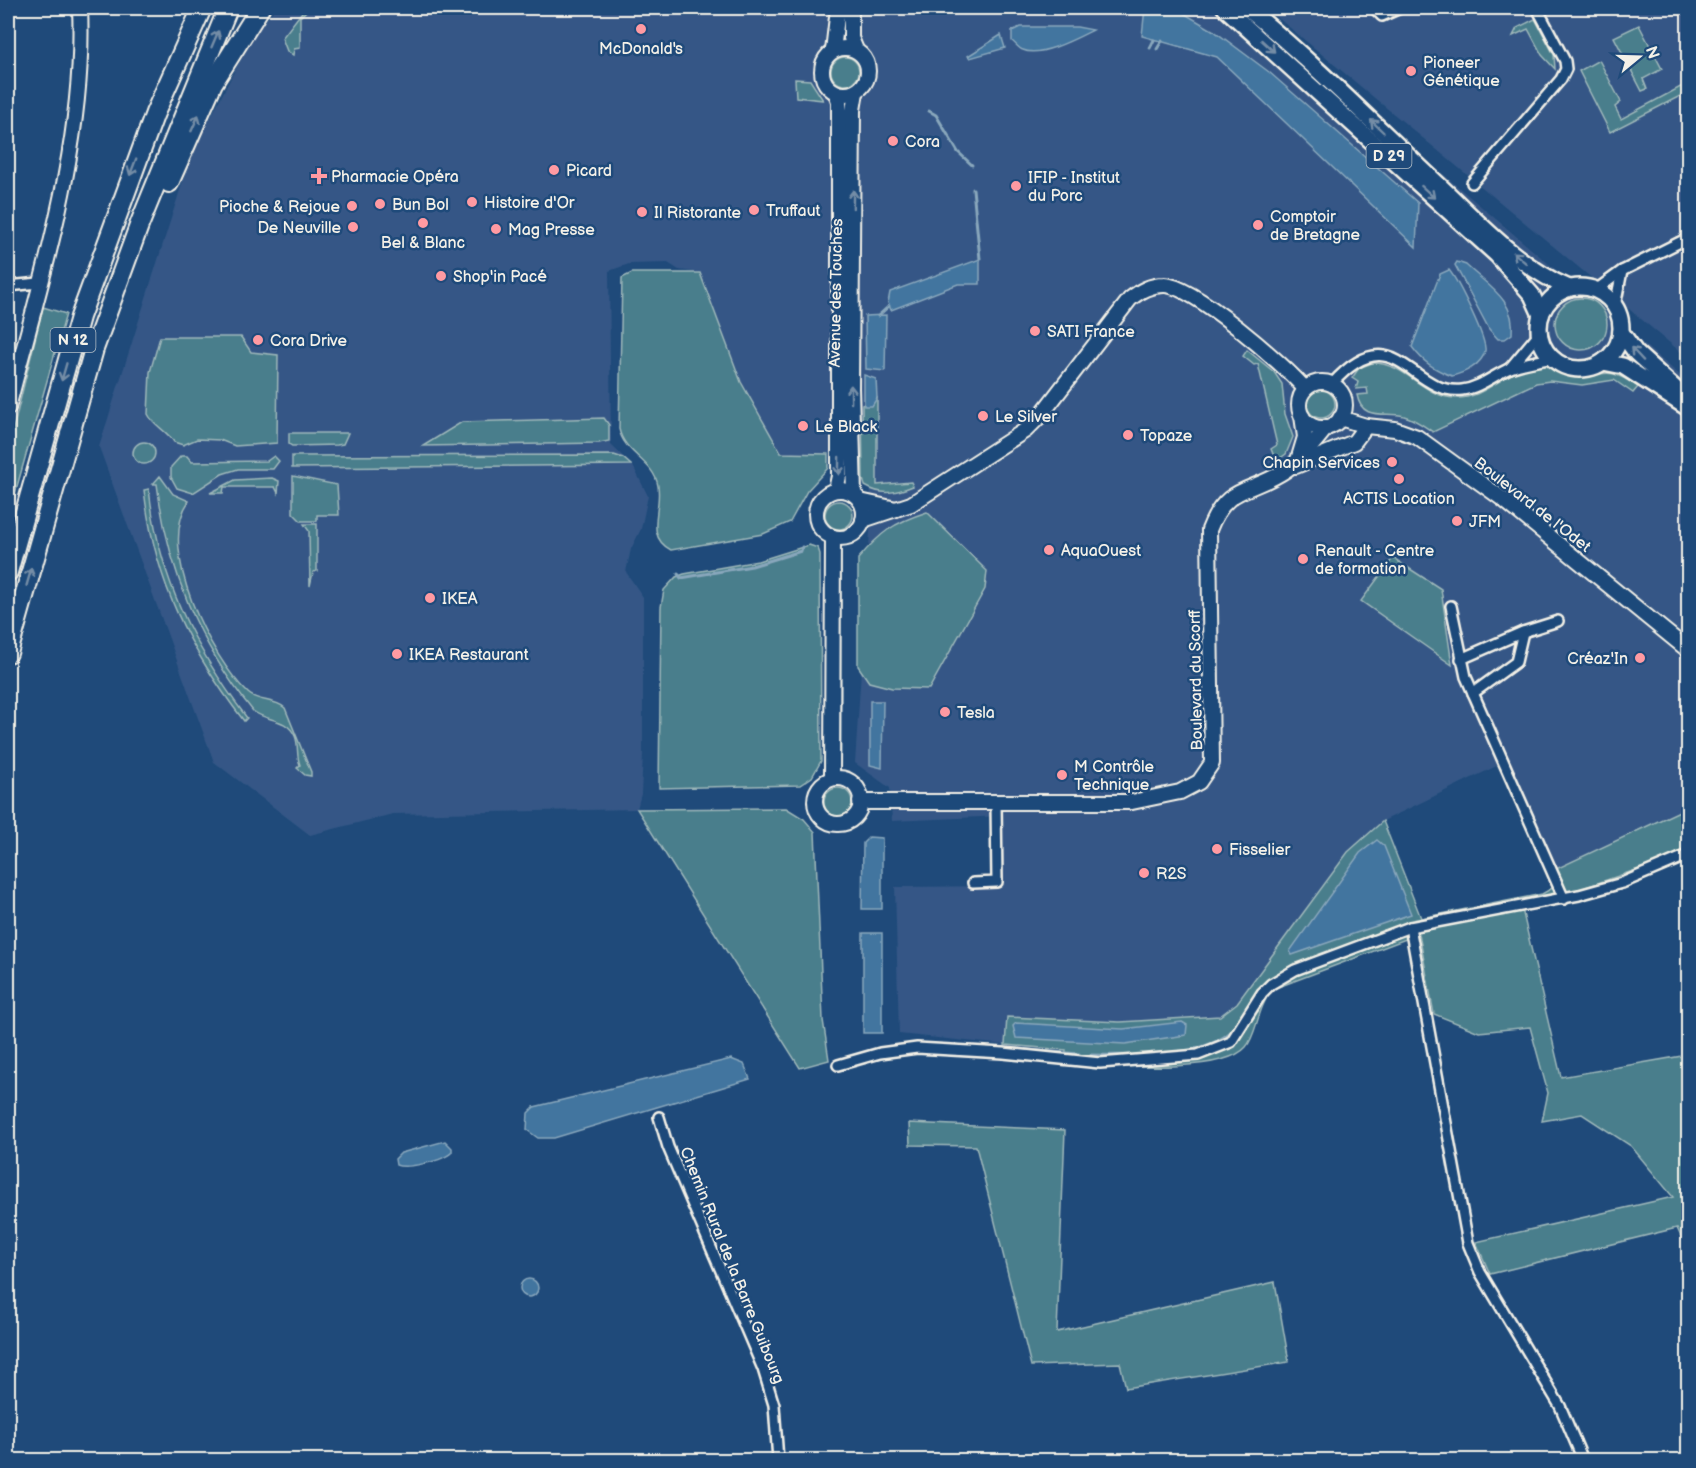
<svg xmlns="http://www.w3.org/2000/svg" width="1696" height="1468" viewBox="0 0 1696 1468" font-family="'Balsamiq Sans',sans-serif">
<rect width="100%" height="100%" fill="#1f4a7a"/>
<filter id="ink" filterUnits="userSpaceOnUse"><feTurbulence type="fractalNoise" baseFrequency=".0167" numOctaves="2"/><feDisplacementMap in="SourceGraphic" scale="12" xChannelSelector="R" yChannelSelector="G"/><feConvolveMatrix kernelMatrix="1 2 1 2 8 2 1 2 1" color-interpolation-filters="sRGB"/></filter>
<g filter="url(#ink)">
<!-- built -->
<g fill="#345786">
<path d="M 275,8 L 1210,8 L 1339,86 L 1688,382 L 1688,807 L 1556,869 L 1507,761 L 1383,821 L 1348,852 L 1237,1003 L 1220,1016 L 1120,1022 L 1008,1017 L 1005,1045 L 899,1034 L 895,887 L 1002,886 L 1003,816 L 892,821 L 890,788 L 855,763 L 870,531 L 871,453 L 781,453 L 741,382 L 700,273 L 679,270 L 668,263 L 629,264 L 609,271 L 611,445 L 633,466 L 648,496 L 641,529 L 631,549 L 626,572 L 643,597 L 643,754 L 641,794 L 637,809 L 393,814 L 310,835 L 214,762 L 99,447 L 191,155 L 250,41 Z"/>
<path d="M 1266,8 L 1688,8 L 1688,358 Z"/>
</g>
<!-- green -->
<g fill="#4a7e8c" stroke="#9fb8ba" stroke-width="1.5">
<path d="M 305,8 L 309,8 L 300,17 L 300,48 L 294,49 L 293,55 L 287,51 L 282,38 Z"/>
<path d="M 1535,19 L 1554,55 L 1555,69 L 1542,55 L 1528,29 L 1513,36 L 1517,28 Z"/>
<path d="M 1639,25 L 1662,69 L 1643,79 L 1647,89 L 1642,91 L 1614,37 Z"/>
<circle cx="845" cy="71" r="14"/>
<path d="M 1599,60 L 1621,102 L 1615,107 L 1621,119 L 1688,83 L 1688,92 L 1610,132 L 1579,71 Z"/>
<path d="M 795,79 L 810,80 L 823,100 L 796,97 Z"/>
<path d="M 632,273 L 700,273 L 741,382 L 781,453 L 828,454 L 828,468 L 807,491 L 790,522 L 763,534 L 671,550 C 644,536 662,510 658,486 C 654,461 624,454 619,429 L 622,278 Z"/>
<circle cx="1581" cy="324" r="26"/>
<path d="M 43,307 L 66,314 L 8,518 L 8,450 Z"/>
<path d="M 160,337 L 241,337 L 251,352 L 278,355 L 277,443 L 235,446 L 220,440 L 197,439 L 183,445 L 174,442 C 167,431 153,425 148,414 L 150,372 Z"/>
<path d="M 1247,350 L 1274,372 L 1282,384 L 1285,414 L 1293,437 L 1286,454 L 1276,461 L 1271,449 L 1277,445 L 1258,364 L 1254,365 L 1243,356 Z"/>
<path d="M 1372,363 C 1405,362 1423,397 1455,398 C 1487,400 1511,363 1544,365 C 1554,365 1563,374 1574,375 C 1609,378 1603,363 1638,387 L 1633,393 L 1614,380 L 1582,385 L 1550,381 L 1536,383 L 1433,432 C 1424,426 1415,419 1404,416 C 1386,411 1362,422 1357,395 L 1368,394 L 1367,388 L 1356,389 L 1358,382 L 1352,378 L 1359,368 Z"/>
<circle cx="1321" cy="404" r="14"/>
<path d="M 877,398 L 877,485 L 911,482 L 913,486 C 896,493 882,496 865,486 L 863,479 L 862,405 Z"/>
<path d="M 604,418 L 609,425 L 609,441 L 599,443 L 423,446 L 462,422 Z"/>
<path d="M 289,433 L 348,433 L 343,444 L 337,445 L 292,446 L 289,444 Z"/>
<circle cx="144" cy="453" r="11"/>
<path d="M 614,455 L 623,458 L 631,465 L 292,468 L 292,456 Z"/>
<path d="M 181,456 L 187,456 L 192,462 L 267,461 L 274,456 L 279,461 L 273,469 L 238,469 L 222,474 L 193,493 L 177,488 L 171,477 L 171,467 Z"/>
<path d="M 160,476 L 173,494 L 189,501 C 155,548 211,658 248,693 C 259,703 274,698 285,708 L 311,772 L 311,776 L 305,775 L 297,768 L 300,765 C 296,755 299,745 295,736 C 286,717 267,722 253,711 C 198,643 168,570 157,484 L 153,484 Z"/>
<path d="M 293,476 L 337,485 L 339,515 L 317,515 L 317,521 L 301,521 L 293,513 Z"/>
<path d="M 272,478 L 279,481 L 278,493 L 275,487 L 224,487 L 223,493 L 210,493 L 235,480 Z"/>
<path d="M 149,489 C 159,579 193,646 247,718 L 244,721 C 188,648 155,582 144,490 Z"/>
<circle cx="839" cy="515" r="14"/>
<path d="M 927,512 L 987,571 L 985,589 L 929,689 L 892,688 L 869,682 L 858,666 L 858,559 C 881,532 893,523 927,512 Z"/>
<path d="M 304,524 L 317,524 L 317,571 L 313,572 L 310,586 L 309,531 Z"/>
<path d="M 809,545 L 818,548 L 820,554 L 821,761 L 812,777 L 800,785 L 659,788 L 661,607 L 664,590 L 676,577 L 684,574 L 758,561 Z"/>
<path d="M 1393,558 L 1441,589 L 1452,665 L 1361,601 Z"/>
<circle cx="838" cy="802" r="14"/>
<path d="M 1688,807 L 1688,847 L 1662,861 L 1522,909 L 1561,1077 L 1688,1055 L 1688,1252 L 1677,1228 L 1490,1274 L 1476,1242 L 1673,1197 L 1631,1146 L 1582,1114 L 1542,1121 L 1548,1093 L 1530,1027 L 1479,1032 L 1434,1014 L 1419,934 L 1273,989 C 1257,1007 1257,1035 1246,1047 C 1221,1076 1103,1064 1065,1063 L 1066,1050 L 1005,1045 L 1007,1017 L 1120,1022 L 1220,1016 L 1237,1003 L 1348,852 L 1383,821 L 1421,918 L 1542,894 L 1563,882 L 1556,869 Z"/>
<path d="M 786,808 L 804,819 L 815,832 L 823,1020 L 829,1060 L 800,1068 L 637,809 Z"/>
<path d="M 909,1123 L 1065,1130 L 1057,1332 L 1275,1282 L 1289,1362 L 1126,1388 L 1120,1363 L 1031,1366 L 976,1146 L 910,1145 Z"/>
</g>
<!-- water -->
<g fill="#42759f" stroke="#89a7bc" stroke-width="1.5">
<path d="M 1145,8 L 1175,8 L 1214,31 L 1269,72 L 1418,203 L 1416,247 L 1217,57 L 1142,36 Z"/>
<path d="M 1020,27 L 1077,27 L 1093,30 C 1077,38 1040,58 1023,50 C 1019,49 1015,43 1012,41 L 1012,31 Z"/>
<path d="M 1001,35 L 1005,48 L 970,58 L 968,56 Z"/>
<path d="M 980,259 L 980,284 L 958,284 L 891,310 L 888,303 L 890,292 Z"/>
<path d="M 1457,262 L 1466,265 C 1488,286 1516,300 1512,334 L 1505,339 L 1498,339 L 1489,329 L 1455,265 Z"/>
<path d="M 1449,270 C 1458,281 1487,339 1485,351 C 1482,365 1464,373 1452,376 C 1435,370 1423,362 1412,347 L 1440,274 Z"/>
<path d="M 886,315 L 885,371 L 866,369 L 865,316 Z"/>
<path d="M 864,375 L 876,379 L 877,398 L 872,406 L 864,406 Z"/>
<path d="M 870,701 L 883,701 L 882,768 L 870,765 Z"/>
<path d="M 869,837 L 882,838 L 882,909 L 862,909 L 863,843 Z"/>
<path d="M 1377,840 L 1384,846 L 1411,914 L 1292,955 L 1290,951 L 1360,853 Z"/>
<rect x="863" y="933" width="19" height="100"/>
<path d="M 1182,1022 L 1187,1025 L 1186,1035 L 1125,1044 L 1016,1038 L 1013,1026 L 1016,1023 L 1123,1029 Z"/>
<path d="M 731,1059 L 744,1064 L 750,1079 L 554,1138 L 538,1138 L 527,1130 L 528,1113 L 534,1107 Z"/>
<path d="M 445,1141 L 452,1148 L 452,1152 C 444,1161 407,1169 396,1165 L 395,1159 L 401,1153 Z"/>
<circle cx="529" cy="1288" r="9"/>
</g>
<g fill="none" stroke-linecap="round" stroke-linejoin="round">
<!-- stream -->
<g stroke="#89a7bc" stroke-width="3">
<path d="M 1150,48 L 1154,40"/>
<path d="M 1157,49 L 1162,41"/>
<path d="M 929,111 L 936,115 L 958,152 L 972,165"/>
<path d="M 973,189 L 980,259"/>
<path d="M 878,316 L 889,306"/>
<path d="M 678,574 L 681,578 L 752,566 L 801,551 L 802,547"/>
<path d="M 840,755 L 840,562"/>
<path d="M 1240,1020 L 1259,989"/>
<path d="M 1016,1049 L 1079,1054"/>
<path d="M 1090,1055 C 1131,1055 1205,1060 1235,1028"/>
</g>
<defs>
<g id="street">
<path d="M 1374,8 L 1382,16 L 1400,8"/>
<path d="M 1472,183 L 1561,79 L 1566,69 L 1565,61 L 1537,8"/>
<path d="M 8,286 L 39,283"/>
<path d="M 1596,290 L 1622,271 L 1688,238"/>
<path d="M 1615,306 L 1622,271"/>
<path d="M 1510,368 L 1540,332"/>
<path d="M 1332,384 C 1395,314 1411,396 1462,390 C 1479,388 1493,376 1508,369 C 1521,363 1539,361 1553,358"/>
<path d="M 1451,606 L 1466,677 L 1564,899"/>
<path d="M 1461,659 L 1523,632 L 1558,621"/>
<path d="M 1473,693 L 1516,662 L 1523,632"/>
<path d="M 973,883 L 997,882 L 996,802"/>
<path d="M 1410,927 L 1468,1243 L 1480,1272 L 1560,1406 L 1583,1460"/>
<path d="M 838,1065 L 880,1053 L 917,1048 L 1003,1053 L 1100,1063 L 1198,1055 L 1231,1042 L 1262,993 L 1271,984 L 1295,970 L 1410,927 L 1579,895 L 1622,883 L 1688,855"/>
<path d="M 659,1117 L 668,1147 L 763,1369 L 774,1405 L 778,1460"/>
</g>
<g id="secondary">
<path d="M 851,8 L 851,38 L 856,50"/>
<circle cx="845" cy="71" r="23"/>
<path d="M 833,51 L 838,8"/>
<circle cx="1322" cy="405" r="23"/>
<path d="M 8,408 C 41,278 86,143 80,8"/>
<path d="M 1340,418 L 1366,426 L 1395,429 L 1417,437 L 1504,500 L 1688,650"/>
<path d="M 1299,457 L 1305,437 L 1302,416"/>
<path d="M 1296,466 L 1354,442 L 1366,426"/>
<circle cx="840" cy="514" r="24"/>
<path d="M 836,490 L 839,476 L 839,101 L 836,93"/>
<path d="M 854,494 L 851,388 L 853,110 L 856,92"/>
<path d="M 860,501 L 896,509"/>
<path d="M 863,520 L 911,504 L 1026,430 L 1041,415 L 1130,299 C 1140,291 1150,285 1164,285 C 1192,284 1286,366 1305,389"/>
<path d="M 832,778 L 833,537"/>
<circle cx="838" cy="801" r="23"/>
<path d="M 860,802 L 1132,802 L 1180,792 L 1199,782 L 1212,763 L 1209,530 C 1227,483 1251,494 1286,470 C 1302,459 1315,442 1327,427"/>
</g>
<g id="primary">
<path d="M 1225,8 L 1497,255 L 1532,295 L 1541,315"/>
<path d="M 1247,8 C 1315,64 1377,127 1441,187 C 1480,224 1520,268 1569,288"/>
<circle cx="1580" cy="328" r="41"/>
<path d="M 1621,332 L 1636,353 L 1680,393"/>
<path d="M 1603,362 L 1623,366 L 1688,408"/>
</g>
<g id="highway">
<path d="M 169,183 L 213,83 L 260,8"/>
<path d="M 8,572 L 80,317 L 155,113 L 202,8"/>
<path d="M 8,653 L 94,349 L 140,223 L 228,8"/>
</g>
</defs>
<!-- street casing -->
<use href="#street" stroke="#f4f1e8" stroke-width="14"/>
<!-- secondary casing -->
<use href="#secondary" stroke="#f4f1e8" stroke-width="18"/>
<!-- primary casing -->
<use href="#primary" stroke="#f4f1e8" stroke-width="20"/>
<!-- highway casing -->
<use href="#highway" stroke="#f4f1e8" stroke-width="22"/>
<!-- street -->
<use href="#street" stroke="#1f4a7a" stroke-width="9"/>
<!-- secondary -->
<use href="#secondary" stroke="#1f4a7a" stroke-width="14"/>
<!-- primary -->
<use href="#primary" stroke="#1f4a7a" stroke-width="15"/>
<!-- highway -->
<use href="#highway" stroke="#1f4a7a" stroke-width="18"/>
</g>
<!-- one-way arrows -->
<defs><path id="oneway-shaft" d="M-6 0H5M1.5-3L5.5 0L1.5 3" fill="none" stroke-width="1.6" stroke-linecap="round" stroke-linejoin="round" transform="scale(1.5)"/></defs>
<g stroke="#748da6">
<use href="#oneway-shaft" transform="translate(215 39) rotate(-67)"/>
<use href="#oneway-shaft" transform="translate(1268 46) rotate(42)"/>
<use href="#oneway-shaft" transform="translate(195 123) rotate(-66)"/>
<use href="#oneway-shaft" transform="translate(1377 126) rotate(-136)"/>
<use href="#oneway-shaft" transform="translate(133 167) rotate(111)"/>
<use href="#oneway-shaft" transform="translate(1428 192) rotate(42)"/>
<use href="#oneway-shaft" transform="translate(853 199) rotate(-89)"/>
<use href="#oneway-shaft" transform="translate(1520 258) rotate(-139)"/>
<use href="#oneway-shaft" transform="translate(1637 354) rotate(-133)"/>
<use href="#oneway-shaft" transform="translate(64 372) rotate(106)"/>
<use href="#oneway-shaft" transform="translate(851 394) rotate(-91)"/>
<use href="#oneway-shaft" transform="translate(839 466) rotate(91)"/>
<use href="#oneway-shaft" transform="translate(29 577) rotate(-74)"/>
</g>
</g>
<!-- markers -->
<g fill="#ff9aa2" stroke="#1f4a7a" stroke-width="2">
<circle cx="641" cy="29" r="6"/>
<circle cx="1411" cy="71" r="6"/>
<circle cx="893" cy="141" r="6"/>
<circle cx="554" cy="170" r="6"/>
<path d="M316 167h6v6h6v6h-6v6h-6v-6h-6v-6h6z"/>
<circle cx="1016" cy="186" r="6"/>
<circle cx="472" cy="202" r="6"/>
<circle cx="380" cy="204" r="6"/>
<circle cx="352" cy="206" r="6"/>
<circle cx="754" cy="210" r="6"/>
<circle cx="642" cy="212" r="6"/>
<circle cx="423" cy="223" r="6"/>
<circle cx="1258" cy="225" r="6"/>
<circle cx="353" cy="227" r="6"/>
<circle cx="496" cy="229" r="6"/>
<circle cx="441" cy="276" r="6"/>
<circle cx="1035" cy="331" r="6"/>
<circle cx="258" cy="340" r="6"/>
<circle cx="983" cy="416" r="6"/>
<circle cx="803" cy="426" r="6"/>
<circle cx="1128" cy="435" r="6"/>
<circle cx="1392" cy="462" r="6"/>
<circle cx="1399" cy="479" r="6"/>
<circle cx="1457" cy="521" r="6"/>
<circle cx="1049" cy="550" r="6"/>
<circle cx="1303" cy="559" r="6"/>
<circle cx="430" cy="598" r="6"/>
<circle cx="397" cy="654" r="6"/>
<circle cx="1640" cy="658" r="6"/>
<circle cx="945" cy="712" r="6"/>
<circle cx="1062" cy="775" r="6"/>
<circle cx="1217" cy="849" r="6"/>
<circle cx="1144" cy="873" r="6"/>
</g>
<g text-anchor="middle" stroke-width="5" stroke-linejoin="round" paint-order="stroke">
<!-- shield labels -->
<g fill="#1f4a7a" stroke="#b4bfc7" stroke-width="1.5">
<rect x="1366.5" y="144" width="45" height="24" rx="4.5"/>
<rect x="50.5" y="328" width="45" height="24" rx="4.5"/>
</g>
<g font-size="15" font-weight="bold" fill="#f4f1e8">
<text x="1389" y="161">D 29</text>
<text x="73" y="345">N 12</text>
</g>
<!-- poi labels -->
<g font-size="16" fill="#f4f1e8" stroke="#1f4a7a" text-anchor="start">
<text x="641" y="54" text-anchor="middle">McDonald's</text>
<text x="1423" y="68">Pioneer<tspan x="1423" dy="18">Génétique</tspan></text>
<text x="905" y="147">Cora</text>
<text x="566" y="176">Picard</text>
<text x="331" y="182">Pharmacie Opéra</text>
<text x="1028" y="183">IFIP - Institut<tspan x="1028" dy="18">du Porc</tspan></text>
<text x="484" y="208">Histoire d'Or</text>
<text x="392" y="210">Bun Bol</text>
<text x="340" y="212" text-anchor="end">Pioche &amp; Rejoue</text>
<text x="766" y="216">Truffaut</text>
<text x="654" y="218">Il Ristorante</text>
<text x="1270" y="222">Comptoir<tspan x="1270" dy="18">de Bretagne</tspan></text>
<text x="341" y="233" text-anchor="end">De Neuville</text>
<text x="508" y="235">Mag Presse</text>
<text x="423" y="248" text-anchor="middle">Bel &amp; Blanc</text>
<text x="453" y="282">Shop'in Pacé</text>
<text x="1047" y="337">SATI France</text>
<text x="270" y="346">Cora Drive</text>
<text x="995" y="422">Le Silver</text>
<text x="815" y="432">Le Black</text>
<text x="1140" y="441">Topaze</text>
<text x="1380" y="468" text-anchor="end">Chapin Services</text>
<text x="1399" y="504" text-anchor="middle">ACTIS Location</text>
<text x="1469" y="527">JFM</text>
<text x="1061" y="556">AquaOuest</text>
<text x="1315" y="556">Renault - Centre<tspan x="1315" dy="18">de formation</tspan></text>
<text x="442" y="604">IKEA</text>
<text x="409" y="660">IKEA Restaurant</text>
<text x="1628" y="664" text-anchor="end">Créaz'In</text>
<text x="957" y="718">Tesla</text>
<text x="1074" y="772">M Contrôle<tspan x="1074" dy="18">Technique</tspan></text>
<text x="1229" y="855">Fisselier</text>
<text x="1156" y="879">R2S</text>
</g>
<!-- street labels -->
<g font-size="16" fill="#f4f1e8" stroke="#1f4a7a">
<text transform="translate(835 293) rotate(-89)" y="6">Avenue des Touches</text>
<text transform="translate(1533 504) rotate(38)" y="6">Boulevard de l'Odet</text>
<text transform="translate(1195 680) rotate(-91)" y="6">Boulevard du Scorff</text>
<text transform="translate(733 1265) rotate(68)" y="6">Chemin Rural de la Barre Guibourg</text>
</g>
</g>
<!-- margin -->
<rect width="1696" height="1468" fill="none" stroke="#1f4a7a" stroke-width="30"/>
<rect x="15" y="15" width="1666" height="1438" fill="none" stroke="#f4f1e8" stroke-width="2" filter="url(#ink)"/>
<!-- north arrow -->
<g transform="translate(1639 57) rotate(71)" stroke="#1f4a7a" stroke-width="4.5" paint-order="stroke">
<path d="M0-4.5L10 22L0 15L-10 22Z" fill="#f4f1e8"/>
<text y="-9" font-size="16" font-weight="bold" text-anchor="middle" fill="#f4f1e8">N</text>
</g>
</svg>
